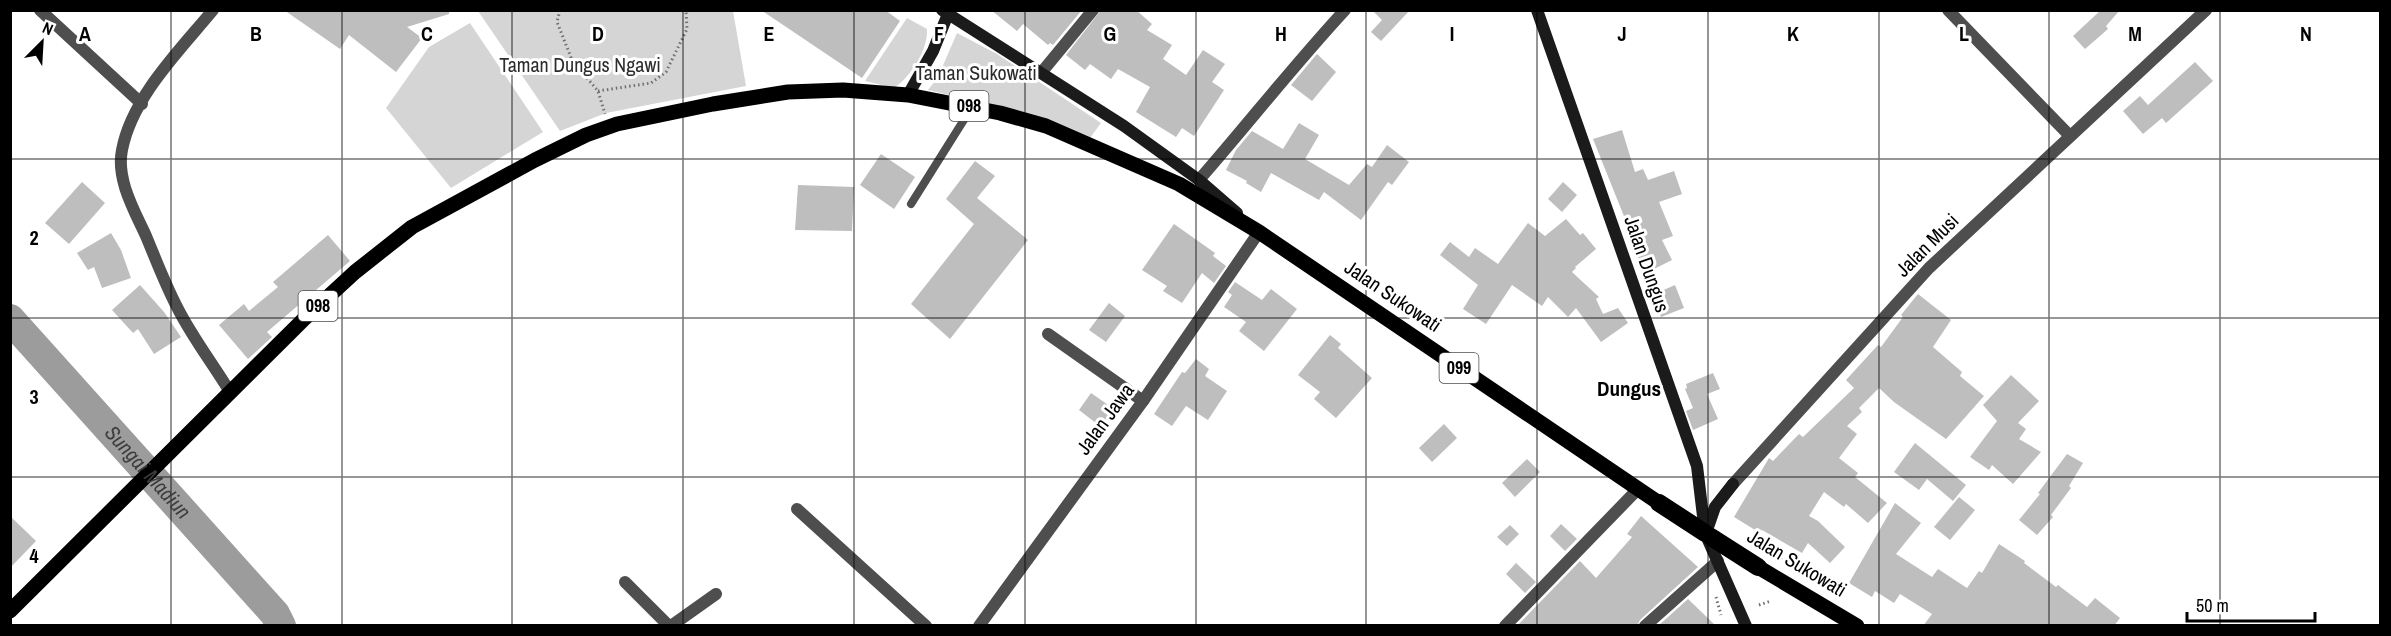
<svg xmlns="http://www.w3.org/2000/svg" width="2391" height="636" viewBox="0 0 2391 636" font-family="'Archivo Narrow',sans-serif">
<rect width="100%" height="100%" fill="#fff"/>
<!-- green -->
<g fill="#d5d5d5">
<path d="M 478,11 L 733,11 L 746,86 L 606,113 L 560,131 Z"/>
<path d="M 907,18 L 927,29 C 928,50 911,76 894,88 L 865,81 Z"/>
<path d="M 470,23 L 543,132 L 451,188 L 386,108 L 429,47 Z"/>
<path d="M 957,33 L 997,54 L 1101,123 L 1090,138 L 1000,107 L 928,90 L 938,77 Z"/>
</g>
<g fill="none" stroke-linecap="round" stroke-linejoin="round">
<!-- river -->
<path stroke="#9c9c9c" stroke-width="30" id="s1" d="M 10,319 L 275,614 L 281,626"/>
</g>
<!-- building -->
<g fill="#bebebe">
<path d="M 284,10 L 449,10 L 449,14 L 407,27 L 422,38 L 396,72 L 349,35 L 340,49 Z"/>
<path d="M 761,10 L 885,10 L 900,21 L 862,78 Z"/>
<path d="M 991,10 L 1082,10 L 1053,45 L 1050,43 L 1048,45 L 1023,24 L 1017,31 Z"/>
<path d="M 1101,10 L 1136,10 L 1152,24 L 1147,30 L 1172,45 L 1163,59 L 1186,75 L 1203,50 L 1225,64 L 1212,82 L 1224,90 L 1194,136 L 1182,128 L 1176,137 L 1136,112 L 1150,87 L 1118,69 L 1111,79 L 1090,64 L 1085,70 L 1066,55 Z"/>
<path d="M 1372,10 L 1410,10 L 1381,41 L 1371,32 L 1382,20 Z"/>
<path d="M 2101,10 L 2120,10 L 2106,26 L 2108,29 L 2085,49 L 2073,36 Z"/>
<path d="M 1317,54 L 1336,72 L 1312,101 L 1291,85 Z"/>
<path d="M 2195,62 L 2213,81 L 2166,123 L 2162,118 L 2143,134 L 2123,111 L 2140,96 L 2148,105 Z"/>
<path d="M 1299,123 L 1319,135 L 1305,159 L 1349,185 L 1367,164 L 1372,167 L 1387,145 L 1409,162 L 1392,185 L 1388,182 L 1361,220 L 1324,192 L 1319,200 L 1271,173 L 1261,192 L 1246,183 L 1247,181 L 1226,170 L 1236,150 L 1252,131 L 1283,149 Z"/>
<path d="M 1622,130 L 1635,172 L 1643,169 L 1648,180 L 1674,171 L 1682,194 L 1659,202 L 1673,236 L 1662,240 L 1672,260 L 1646,273 L 1638,257 L 1640,256 L 1593,139 Z"/>
<path d="M 881,154 L 915,177 L 894,209 L 860,185 Z"/>
<path d="M 975,161 L 995,176 L 977,198 L 1028,240 L 950,339 L 911,304 L 974,224 L 946,199 Z"/>
<path d="M 82,182 L 105,203 L 69,244 L 45,223 Z"/>
<path d="M 1563,182 L 1577,195 L 1562,212 L 1548,199 Z"/>
<path d="M 798,185 L 854,187 L 852,231 L 795,230 Z"/>
<path d="M 1566,219 L 1580,235 L 1583,233 L 1596,249 L 1575,267 L 1576,268 L 1572,272 L 1599,297 L 1596,299 L 1603,314 L 1618,308 L 1628,323 L 1601,342 L 1576,308 L 1568,317 L 1548,297 L 1542,306 L 1512,285 L 1486,324 L 1463,309 L 1478,285 L 1440,255 L 1450,242 L 1469,257 L 1475,248 L 1498,264 L 1528,223 L 1545,236 Z"/>
<path d="M 1174,224 L 1215,253 L 1213,256 L 1226,266 L 1214,283 L 1202,273 L 1182,303 L 1163,291 L 1167,286 L 1142,270 Z"/>
<path d="M 111,233 L 121,250 L 131,278 L 102,288 L 94,267 L 88,270 L 77,253 Z"/>
<path d="M 328,235 L 350,261 L 267,332 L 272,337 L 248,359 L 219,325 L 244,304 L 249,311 L 278,287 L 273,282 Z"/>
<path d="M 1235,282 L 1262,300 L 1271,289 L 1297,309 L 1264,351 L 1239,331 L 1246,322 L 1224,307 L 1232,295 L 1228,292 Z"/>
<path d="M 140,285 L 164,312 L 181,337 L 154,354 L 138,329 L 133,333 L 112,310 Z"/>
<path d="M 1675,285 L 1684,308 L 1661,317 L 1652,295 Z"/>
<path d="M 1918,294 L 1951,320 L 1933,347 L 1962,372 L 1960,376 L 1984,396 L 1946,439 L 1894,402 L 1879,388 L 1859,408 L 1862,412 L 1847,426 L 1857,434 L 1839,458 L 1858,473 L 1855,477 L 1887,503 L 1868,523 L 1846,504 L 1844,507 L 1824,492 L 1809,516 L 1818,521 L 1845,547 L 1830,563 L 1808,543 L 1802,553 L 1762,530 L 1760,533 L 1734,517 L 1769,458 L 1773,461 L 1799,434 L 1803,437 L 1854,388 L 1846,380 L 1878,345 L 1881,347 L 1903,317 L 1901,315 Z"/>
<path d="M 1109,303 L 1125,316 L 1106,342 L 1089,330 Z"/>
<path d="M 1330,335 L 1341,344 L 1338,348 L 1372,378 L 1336,418 L 1314,399 L 1320,392 L 1298,375 Z"/>
<path d="M 1196,359 L 1209,369 L 1205,376 L 1227,391 L 1208,420 L 1186,406 L 1172,426 L 1154,414 L 1182,372 L 1185,373 Z"/>
<path d="M 1713,373 L 1720,389 L 1707,394 L 1718,419 L 1693,430 L 1686,411 L 1693,408 L 1685,389 L 1687,388 L 1686,384 Z"/>
<path d="M 2011,375 L 2039,401 L 2018,423 L 2026,429 L 2019,439 L 2041,452 L 2013,484 L 1992,465 L 1989,470 L 1970,457 L 1997,421 L 1983,405 Z"/>
<path d="M 1091,393 L 1114,409 L 1101,427 L 1079,410 Z"/>
<path d="M 1444,424 L 1457,438 L 1432,462 L 1419,448 Z"/>
<path d="M 1915,443 L 1966,485 L 1953,501 L 1927,479 L 1919,490 L 1894,472 Z"/>
<path d="M 2067,454 L 2083,463 L 2069,486 L 2071,488 L 2051,515 L 2053,517 L 2037,535 L 2019,520 L 2040,494 L 2038,493 Z"/>
<path d="M 1527,459 L 1540,472 L 1515,497 L 1502,483 Z"/>
<path d="M 1959,497 L 1975,510 L 1950,540 L 1934,527 Z"/>
<path d="M 1895,503 L 1921,523 L 1896,554 L 1932,577 L 1938,569 L 1967,588 L 1979,571 L 1982,573 L 1999,544 L 2025,561 L 2024,563 L 2056,587 L 2058,585 L 2087,607 L 2095,598 L 2120,618 L 2114,626 L 1923,626 L 1932,614 L 1900,594 L 1894,603 L 1875,591 L 1872,597 L 1849,583 Z"/>
<path d="M 10,516 L 36,541 L 10,568 Z"/>
<path d="M 1641,516 L 1698,567 L 1640,620 L 1637,626 L 1517,626 L 1580,561 L 1596,578 L 1632,537 L 1627,534 Z"/>
<path d="M 1561,524 L 1577,539 L 1565,551 L 1550,536 Z"/>
<path d="M 1510,525 L 1519,534 L 1507,546 L 1497,537 Z"/>
<path d="M 1516,563 L 1536,582 L 1525,593 L 1506,574 Z"/>
<path d="M 1688,599 L 1716,626 L 1658,626 Z"/>
</g>
<g fill="none" stroke-linecap="round" stroke-linejoin="round">
<!-- path -->
<g stroke="#707070" stroke-width="3" stroke-dasharray="1.5 3" stroke-linecap="butt">
<path d="M 560,10 L 557,22 L 572,60 L 598,91 L 605,114"/>
<path d="M 598,91 L 651,83 L 666,72 L 687,29 L 686,10"/>
<path d="M 1758,544 L 1792,565"/>
<path d="M 1716,597 L 1721,615"/>
<path d="M 1759,605 L 1771,601"/>
</g>
<!-- lane -->
<path stroke="#4e4e4e" stroke-width="8" d="M 911,204 L 972,107"/>
<!-- street -->
<g stroke="#4e4e4e" stroke-width="12">
<path d="M 40,10 L 142,104"/>
<path d="M 213,10 C 180,50 132,97 122,150 C 116,179 134,210 146,236 C 156,260 165,284 177,307 C 192,337 213,364 230,392"/>
<path d="M 1948,10 L 2070,136"/>
<path d="M 1041,73 L 1093,10"/>
<path d="M 1199,180 C 1248,124 1294,65 1345,10"/>
<path d="M 1048,334 L 1143,401"/>
<path d="M 1733,484 L 1929,268 L 2206,10"/>
<path d="M 797,509 L 926,626"/>
<path d="M 625,582 L 669,626"/>
<path d="M 671,626 L 716,594"/>
<path d="M 979,626 L 1143,401 L 1259,232"/>
<path d="M 1505,626 L 1638,489"/>
<path d="M 1645,626 L 1718,561"/>
</g>
<!-- secondary -->
<g stroke="#1b1b1b" stroke-width="12">
<path d="M 942,10 L 1124,126 L 1199,180 L 1237,213"/>
<path d="M 1537,10 L 1697,466 L 1705,533 L 1746,626"/>
<path d="M 908,95 L 933,51 L 948,14"/>
<path d="M 1707,530 L 1715,507 L 1733,484"/>
</g>
<!-- primary -->
<g stroke="#000" stroke-width="15">
<path d="M 1758,567 L 1857,626"/>
<path d="M 10,611 L 305,318 L 355,272 L 412,227 L 535,160 L 586,135 L 617,124 L 713,104 L 788,92 L 843,90 L 908,95 L 1000,113 L 1046,126 L 1179,184 L 1259,232 L 1659,503"/>
</g>
<!-- highway -->
<g stroke="#000" stroke-width="18">
<path d="M 1659,503 L 1705,533"/>
<path d="M 1711,537 L 1758,567"/>
</g>
</g>
<!-- grid -->
<path fill="none" stroke="#000" stroke-width="1.5" stroke-opacity="0.55" d="M 171,10 L 171,626M 342,10 L 342,626M 512,10 L 512,626M 683,10 L 683,626M 854,10 L 854,626M 1025,10 L 1025,626M 1196,10 L 1196,626M 1366,10 L 1366,626M 1537,10 L 1537,626M 1708,10 L 1708,626M 1879,10 L 1879,626M 2049,10 L 2049,626M 2220,10 L 2220,626M 10,159 L 2380,159M 10,318 L 2380,318M 10,477 L 2380,477"/>
<g text-anchor="middle" stroke-width="6" stroke-linejoin="round" paint-order="stroke">
<!-- shield labels -->
<g fill="#fff" stroke="#4c4c4c" stroke-width="1.5">
<rect x="949.5" y="91" width="39" height="30" rx="4.5"/>
<rect x="298.5" y="291" width="39" height="30" rx="4.5"/>
<rect x="1439.5" y="353" width="39" height="30" rx="4.5"/>
</g>
<g font-size="18" font-weight="bold" fill="#000">
<text x="969" y="112">098</text>
<text x="318" y="312">098</text>
<text x="1459" y="374">099</text>
</g>
<!-- park labels -->
<g font-size="20" fill="#2c2c2c" stroke="#fff">
<text x="580" y="72">Taman Dungus Ngawi</text>
<text x="976" y="80">Taman Sukowati</text>
</g>
<!-- street labels -->
<g font-size="20" fill="#000" stroke="#fff">
<text transform="translate(1927 245) rotate(-45)" y="7">Jalan Musi</text>
<text transform="translate(1647 264) rotate(71)" y="7">Jalan Dungus</text>
<text transform="translate(1393 296) rotate(34)" y="7">Jalan Sukowati</text>
<text transform="translate(1105 419) rotate(-54)" y="7">Jalan Jawa</text>
<text transform="translate(1797 563) rotate(31)" y="7">Jalan Sukowati</text>
</g>
<!-- neighbourhood labels -->
<g font-size="21" font-weight="bold" fill="#000" stroke="#fff">
<text x="1629" y="396">Dungus</text>
</g>
<!-- water labels -->
<g font-size="21" font-style="italic" fill="#3d3d3d" stroke="#fff">
<text dy="7" stroke="none"><textPath href="#s1" startOffset="206">Sungai Madiun</textPath></text>
</g>
</g>
<g font-size="20" text-anchor="middle" font-weight="bold" fill="#000" stroke="#fff" stroke-width="6" stroke-linejoin="round" paint-order="stroke">
<text x="85" y="41">A</text>
<text x="256" y="41">B</text>
<text x="427" y="41">C</text>
<text x="598" y="41">D</text>
<text x="769" y="41">E</text>
<text x="939" y="41">F</text>
<text x="1110" y="41">G</text>
<text x="1281" y="41">H</text>
<text x="1452" y="41">I</text>
<text x="1622" y="41">J</text>
<text x="1793" y="41">K</text>
<text x="1964" y="41">L</text>
<text x="2135" y="41">M</text>
<text x="2306" y="41">N</text>
<text x="34" y="245">2</text>
<text x="34" y="404">3</text>
<text x="34" y="563">4</text>
</g>
<!-- border -->
<rect width="2391" height="636" fill="none" stroke="#000000" stroke-width="24"/>
<!-- north arrow -->
<g transform="translate(42 42) rotate(24)" stroke="#ffffff" stroke-width="4.5" paint-order="stroke">
<path d="M0-4.5L10 22L0 15L-10 22Z" fill="#000000"/>
<text y="-9" font-size="16" font-weight="bold" text-anchor="middle" fill="#000000">N</text>
</g>
<!-- scale -->
<path d="M2187 612v9h128v-9" fill="none" stroke="#000000" stroke-width="3"/>
<text x="2196" y="612" font-size="18" fill="#000000" stroke="#ffffff" stroke-width="4.5" paint-order="stroke">50 m</text>
</svg>
